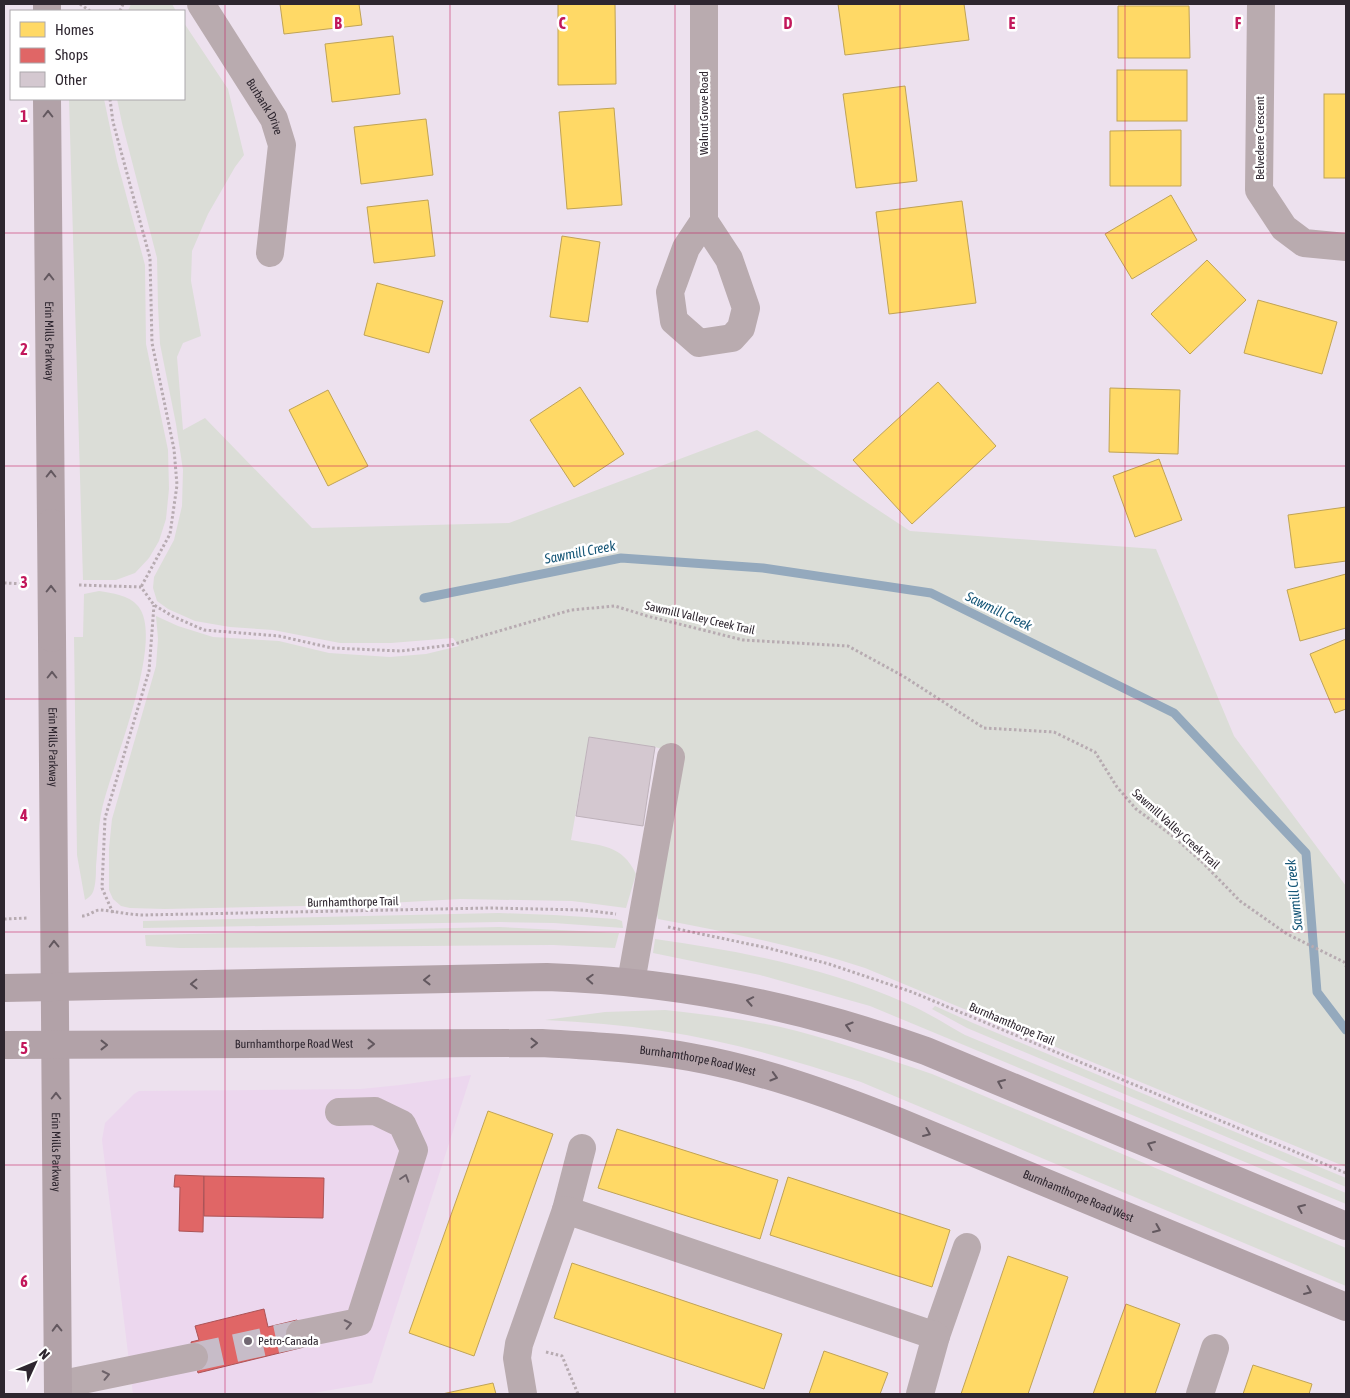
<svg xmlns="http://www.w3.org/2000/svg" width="1350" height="1398" viewBox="0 0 1350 1398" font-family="'Asap Condensed',sans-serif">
<rect width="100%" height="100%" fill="#ede1ee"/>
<!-- built -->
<path fill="#ecd7ee" d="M 471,1075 L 372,1383 L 307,1394 L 133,1394 L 102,1140 L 105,1123 L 134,1094 L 139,1091 L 361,1089 L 400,1085 Z"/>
<!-- green -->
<g fill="#dbddd7">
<path d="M 131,4 L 172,4 L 176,11 L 128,11 Z"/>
<path d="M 184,23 L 228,89 L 244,155 L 235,167 L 208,214 L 192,251 L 191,281 L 201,336 L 183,343 L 177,357 L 183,430 L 205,418 L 312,528 L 509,523 L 757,430 L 910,531 L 1156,549 L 1234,736 L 1346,886 L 1346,1167 L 865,968 C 798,946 728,932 658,919 L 656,909 L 683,755 L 655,747 L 589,737 L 571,840 C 601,846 622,844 636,874 L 626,908 L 572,901 L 460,899 L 353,905 L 165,909 L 130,908 L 121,906 L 113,899 L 109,890 L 109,848 L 112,819 L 156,666 L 158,639 L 156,616 L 178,626 L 213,637 L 279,641 L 329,653 L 390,657 L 426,654 L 459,646 L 453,638 L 391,643 L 340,643 L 273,630 L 230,627 L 195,621 L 168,609 L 157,601 L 153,588 L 154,577 L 174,540 L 182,506 L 183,470 L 176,424 L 160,344 L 158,306 L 157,258 L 122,123 L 117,99 L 184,99 Z"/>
<path d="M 69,99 L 104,99 L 117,161 L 145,265 L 146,344 L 168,450 L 169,489 L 166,519 L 159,541 L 149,558 L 135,573 L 116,580 L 83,580 Z"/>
<path d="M 99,591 C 112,593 129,595 138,606 C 166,639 111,767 102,809 C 98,827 98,847 96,866 C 96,874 96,884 93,892 C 91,896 88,898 85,900 L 77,855 L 74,637 L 83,637 L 84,594 Z"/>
<path d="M 499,913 L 554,915 L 616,919 L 622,921 L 623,928 L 554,923 L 500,922 L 143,928 L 143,921 Z"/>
<path d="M 499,927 L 619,933 L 615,948 L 553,945 L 180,948 L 146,946 L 145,935 Z"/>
<path d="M 655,939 C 741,951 829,968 908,1004 C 927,1012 947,1025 965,1035 L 1346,1193 L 1346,1204 L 870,1006 L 760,975 L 653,953 Z"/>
<path d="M 935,1006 L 973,1023 L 1346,1178 L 1346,1187 L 967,1028 L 932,1009 Z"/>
<path d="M 665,1010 C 709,1015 754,1020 797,1031 C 843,1043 887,1059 932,1074 L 1346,1248 L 1346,1286 L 861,1082 C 796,1061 730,1041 662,1031 C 623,1025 584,1022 545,1020 L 605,1012 Z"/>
</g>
<!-- homes -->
<g fill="#ffd966" stroke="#c0a356">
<path d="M 280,4 L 359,4 L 362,25 L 284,34 Z"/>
<path d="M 558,4 L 615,4 L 616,84 L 558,85 Z"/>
<path d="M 838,4 L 964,4 L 969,40 L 845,55 Z"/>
<path d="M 1118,6 L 1189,6 L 1190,58 L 1118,58 Z"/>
<path d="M 393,36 L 400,94 L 332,102 L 325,44 Z"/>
<rect x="1117" y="70" width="70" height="51"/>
<path d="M 905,86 L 917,181 L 856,188 L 843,94 Z"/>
<rect x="1324" y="94" width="22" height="84"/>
<path d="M 614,108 L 622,205 L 567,209 L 559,112 Z"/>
<path d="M 426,119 L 433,175 L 361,184 L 354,127 Z"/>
<path d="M 1181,130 L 1181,186 L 1110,186 L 1110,131 Z"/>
<path d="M 1171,195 L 1197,240 L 1132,279 L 1105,234 Z"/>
<path d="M 428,200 L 435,256 L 374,263 L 367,207 Z"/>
<path d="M 962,201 L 976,303 L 889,314 L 876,212 Z"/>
<path d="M 562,236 L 600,242 L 588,322 L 550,317 Z"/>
<path d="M 1207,260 L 1246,300 L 1190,354 L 1151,314 Z"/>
<path d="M 377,283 L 443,301 L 429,353 L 364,335 Z"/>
<path d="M 1258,300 L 1337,322 L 1322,374 L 1244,353 Z"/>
<path d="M 938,382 L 996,446 L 912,524 L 853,460 Z"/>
<path d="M 580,387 L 624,454 L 574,487 L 530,420 Z"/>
<path d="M 1110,388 L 1180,390 L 1178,454 L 1109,452 Z"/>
<path d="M 328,390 L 368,466 L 328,486 L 289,410 Z"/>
<path d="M 1159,459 L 1182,520 L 1135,537 L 1113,476 Z"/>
<path d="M 1346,507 L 1346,561 L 1295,568 L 1288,515 Z"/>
<path d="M 1346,574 L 1346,628 L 1300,641 L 1287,590 Z"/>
<path d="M 1346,639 L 1346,709 L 1335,713 L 1310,654 Z"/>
<path d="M 488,1111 L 553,1134 L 474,1356 L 409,1333 Z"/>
<path d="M 617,1129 L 778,1180 L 760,1239 L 598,1188 Z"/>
<path d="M 788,1177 L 950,1230 L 932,1287 L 770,1235 Z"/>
<path d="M 1008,1256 L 1068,1277 L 1028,1394 L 961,1394 Z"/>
<path d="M 572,1263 L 782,1334 L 764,1389 L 554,1318 Z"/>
<path d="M 1126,1304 L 1180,1324 L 1155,1394 L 1093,1394 Z"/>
<path d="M 824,1351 L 888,1373 L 880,1394 L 809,1394 Z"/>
<path d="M 1253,1365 L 1312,1384 L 1309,1394 L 1243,1394 Z"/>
<path d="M 493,1383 L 496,1394 L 442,1394 Z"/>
</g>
<!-- shops -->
<g fill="#e06666" stroke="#ab5356">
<path d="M 175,1175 L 204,1176 L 203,1232 L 179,1231 L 180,1187 L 174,1187 Z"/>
<path d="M 204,1176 L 324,1178 L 323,1218 L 204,1216 Z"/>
<path d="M 264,1309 L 268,1327 L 297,1320 L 304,1347 L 198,1373 L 191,1342 L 199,1340 L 195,1326 Z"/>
</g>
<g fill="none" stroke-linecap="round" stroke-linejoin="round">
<!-- stream -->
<path stroke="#94a9bd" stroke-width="9" d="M 424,598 L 621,558 L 763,568 L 931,593 L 1174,713 L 1306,853 L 1317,992 L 1346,1030"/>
</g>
<!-- building -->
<path fill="#d4c8d0" stroke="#beb2ba" d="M 589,737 L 655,747 L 643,826 L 576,816 Z"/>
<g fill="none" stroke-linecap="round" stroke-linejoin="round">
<!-- minor-tunnel -->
<path stroke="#c7bcc8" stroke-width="28" stroke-dasharray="28 14" stroke-linecap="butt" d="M 194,1357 L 300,1334"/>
<!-- path -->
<g stroke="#b7abb1" stroke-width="3" stroke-dasharray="2.5 2.5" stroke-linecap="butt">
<path d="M 80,4 L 90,11"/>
<path d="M 120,11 L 123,4"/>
<path d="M 110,99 L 113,122 L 150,258 L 152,343 L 174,449 L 177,485 L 170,534 L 141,587"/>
<path d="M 4,583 L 26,584"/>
<path d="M 79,585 L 141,587 L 154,605 L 174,617 L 204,630 L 279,636 L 332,648 L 401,651 L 451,645 L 571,610 L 615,606 L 647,616 L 743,640 L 848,646 L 903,676 L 984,728 L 1054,732 L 1095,752 L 1117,787 L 1136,809 L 1174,837 L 1203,863 L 1240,901 L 1287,934 L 1344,962 L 1346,966"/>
<path d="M 113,913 L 102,888 L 105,818 L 149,671 L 154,605"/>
<path d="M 82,916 C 89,916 94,910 100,910 C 115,911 129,915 144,915 L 491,908 L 583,910 L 616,914"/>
<path d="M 4,919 L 28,918"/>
<path d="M 668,927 L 768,948 L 829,964 L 912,992 L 1346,1173"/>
<path d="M 546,1352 L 562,1356 L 578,1394"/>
</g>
<!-- minor -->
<g stroke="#b9abaf" stroke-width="28">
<path id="s1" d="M 201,4 L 274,119 L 282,145 L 270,253"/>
<path d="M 704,4 L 704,221 L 729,259 L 746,308 L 741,328 L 732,338 L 699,343 L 674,321 L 670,292 L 686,248 L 704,221"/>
<path d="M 1261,4 L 1259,190 L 1284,228 L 1304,243 L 1346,247"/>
<path d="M 631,982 L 671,757"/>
<path d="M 566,1210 L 582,1148"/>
<path d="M 300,1334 L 359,1322 L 414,1150 L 402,1124 L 375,1111 L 339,1112"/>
<path d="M 936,1336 L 967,1247"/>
<path d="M 58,1385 L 194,1357"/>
<path d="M 523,1394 L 517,1358 L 519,1344 L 566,1210 L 936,1336 L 920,1394"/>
<path d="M 1200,1394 L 1215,1348"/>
</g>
<!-- major -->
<g stroke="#b2a2a8" stroke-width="28">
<path d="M 47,4 L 47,11"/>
<path id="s2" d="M 47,99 L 51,523"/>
<path id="s3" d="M 52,638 L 58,1394"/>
<path d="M 4,988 L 547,977 C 677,981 804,1007 926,1051 L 1346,1226"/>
<path id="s4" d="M 4,1045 L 542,1043 C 592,1046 641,1048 690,1057 C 762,1070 829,1094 897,1121 L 1346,1307"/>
</g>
<!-- major-bridge -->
<path stroke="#b2a2a8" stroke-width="28" d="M 51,523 L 52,638"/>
</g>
<!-- one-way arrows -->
<defs><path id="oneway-chevron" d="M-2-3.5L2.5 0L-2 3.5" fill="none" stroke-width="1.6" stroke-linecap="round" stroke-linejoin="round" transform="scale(1.25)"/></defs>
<g stroke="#63585f">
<use href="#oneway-chevron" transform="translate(48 114) rotate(-90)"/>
<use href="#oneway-chevron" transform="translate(49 277) rotate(-90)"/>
<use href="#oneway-chevron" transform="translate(51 474) rotate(-90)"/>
<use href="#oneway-chevron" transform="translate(51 589) rotate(-90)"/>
<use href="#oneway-chevron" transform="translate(52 675) rotate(-90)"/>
<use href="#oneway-chevron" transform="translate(54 944) rotate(-91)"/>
<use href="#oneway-chevron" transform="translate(590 979) rotate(-177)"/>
<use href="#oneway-chevron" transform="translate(427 980) rotate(179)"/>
<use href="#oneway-chevron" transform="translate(194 984) rotate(179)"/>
<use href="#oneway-chevron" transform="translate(750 1001) rotate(-169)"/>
<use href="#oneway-chevron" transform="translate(849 1026) rotate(-163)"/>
<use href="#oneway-chevron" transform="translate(534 1043)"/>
<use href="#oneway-chevron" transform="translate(371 1044)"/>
<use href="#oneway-chevron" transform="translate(104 1045)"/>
<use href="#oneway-chevron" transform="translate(774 1077) rotate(16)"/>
<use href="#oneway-chevron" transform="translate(1001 1083) rotate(-157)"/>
<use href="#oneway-chevron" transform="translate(56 1096) rotate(-90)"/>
<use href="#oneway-chevron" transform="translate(927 1133) rotate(23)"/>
<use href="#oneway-chevron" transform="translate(1151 1145) rotate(-157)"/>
<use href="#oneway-chevron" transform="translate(1301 1208) rotate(-157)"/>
<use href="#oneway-chevron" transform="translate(1157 1229) rotate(23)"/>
<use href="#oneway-chevron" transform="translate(1308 1291) rotate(23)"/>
<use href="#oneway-chevron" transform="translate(57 1328) rotate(-91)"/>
</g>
<g stroke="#6d6269">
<use href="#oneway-chevron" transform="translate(405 1178) rotate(-72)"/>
<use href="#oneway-chevron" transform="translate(348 1324) rotate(-12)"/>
<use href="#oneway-chevron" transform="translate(106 1375) rotate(-12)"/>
</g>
<!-- grid -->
<path fill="none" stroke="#c2185b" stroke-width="1" stroke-opacity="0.55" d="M 225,4 L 225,1394M 450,4 L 450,1394M 675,4 L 675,1394M 900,4 L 900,1394M 1125,4 L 1125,1394M 4,233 L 1346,233M 4,466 L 1346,466M 4,699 L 1346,699M 4,932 L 1346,932M 4,1165 L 1346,1165"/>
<!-- markers -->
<circle fill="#716772" stroke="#fff" stroke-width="2" cx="248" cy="1341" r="5"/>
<g text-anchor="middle" stroke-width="5" stroke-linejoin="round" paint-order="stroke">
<!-- street labels -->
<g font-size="12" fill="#2e262f" stroke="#fff">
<text dy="4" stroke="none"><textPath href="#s1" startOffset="121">Burbank Drive</textPath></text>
<text transform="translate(704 113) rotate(-90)" y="4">Walnut Grove Road</text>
<text transform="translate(1260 138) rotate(-90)" y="4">Belvedere Crescent</text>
<text dy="4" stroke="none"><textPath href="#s2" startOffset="242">Erin Mills Parkway</textPath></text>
<text transform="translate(700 618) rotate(13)" y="4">Sawmill Valley Creek Trail</text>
<text dy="4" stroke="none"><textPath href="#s3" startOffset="109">Erin Mills Parkway</textPath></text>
<text transform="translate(1176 829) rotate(42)" y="4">Sawmill Valley Creek Trail</text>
<text transform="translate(353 902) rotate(-1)" y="4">Burnhamthorpe Trail</text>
<text transform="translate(1012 1024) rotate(23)" y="4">Burnhamthorpe Trail</text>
<text dy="4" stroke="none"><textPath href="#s4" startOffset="290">Burnhamthorpe Road West</textPath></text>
<text dy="4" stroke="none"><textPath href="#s4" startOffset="695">Burnhamthorpe Road West</textPath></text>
<text dy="4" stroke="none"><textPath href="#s3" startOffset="514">Erin Mills Parkway</textPath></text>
<text dy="4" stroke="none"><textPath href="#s4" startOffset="1100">Burnhamthorpe Road West</textPath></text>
</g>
<!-- poi labels -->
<g font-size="12" fill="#2e262f" stroke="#fff" text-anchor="start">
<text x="258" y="1345">Petro-Canada</text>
</g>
<!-- water labels -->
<g font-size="14" font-style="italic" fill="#175778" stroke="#fff">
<text transform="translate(580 552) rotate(-11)" y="5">Sawmill Creek</text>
<text transform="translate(999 611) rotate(26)" y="5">Sawmill Creek</text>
<text transform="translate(1294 895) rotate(-96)" y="5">Sawmill Creek</text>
</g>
</g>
<g font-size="16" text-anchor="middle" font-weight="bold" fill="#c2185b" stroke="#fff" stroke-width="5" stroke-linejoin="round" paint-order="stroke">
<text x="338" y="29">B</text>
<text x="562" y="29">C</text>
<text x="788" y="29">D</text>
<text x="1012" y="29">E</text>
<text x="1238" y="29">F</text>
<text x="24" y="122">1</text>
<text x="24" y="355">2</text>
<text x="24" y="588">3</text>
<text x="24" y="821">4</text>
<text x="24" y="1054">5</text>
<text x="24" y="1287">6</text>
</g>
<!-- border -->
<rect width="1350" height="1398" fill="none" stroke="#2e262f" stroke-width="10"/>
<!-- legend -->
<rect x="10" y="10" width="175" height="90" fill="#ffffff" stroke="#aba8ac"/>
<rect x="20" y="22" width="25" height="15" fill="#ffd966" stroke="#aba8ac"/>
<text x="55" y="35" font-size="15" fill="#2e262f">Homes</text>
<rect x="20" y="48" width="25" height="15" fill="#e06666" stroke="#aba8ac"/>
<text x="55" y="60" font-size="15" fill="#2e262f">Shops</text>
<rect x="20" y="72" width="25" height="15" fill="#d4c8d0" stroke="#aba8ac"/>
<text x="55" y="85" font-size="15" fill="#2e262f">Other</text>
<!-- north arrow -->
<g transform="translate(35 1363) rotate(46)" stroke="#ffffff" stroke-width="4" paint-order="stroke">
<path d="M0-4L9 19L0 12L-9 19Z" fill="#2e262f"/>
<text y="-8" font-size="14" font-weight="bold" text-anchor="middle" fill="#2e262f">N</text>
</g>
</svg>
